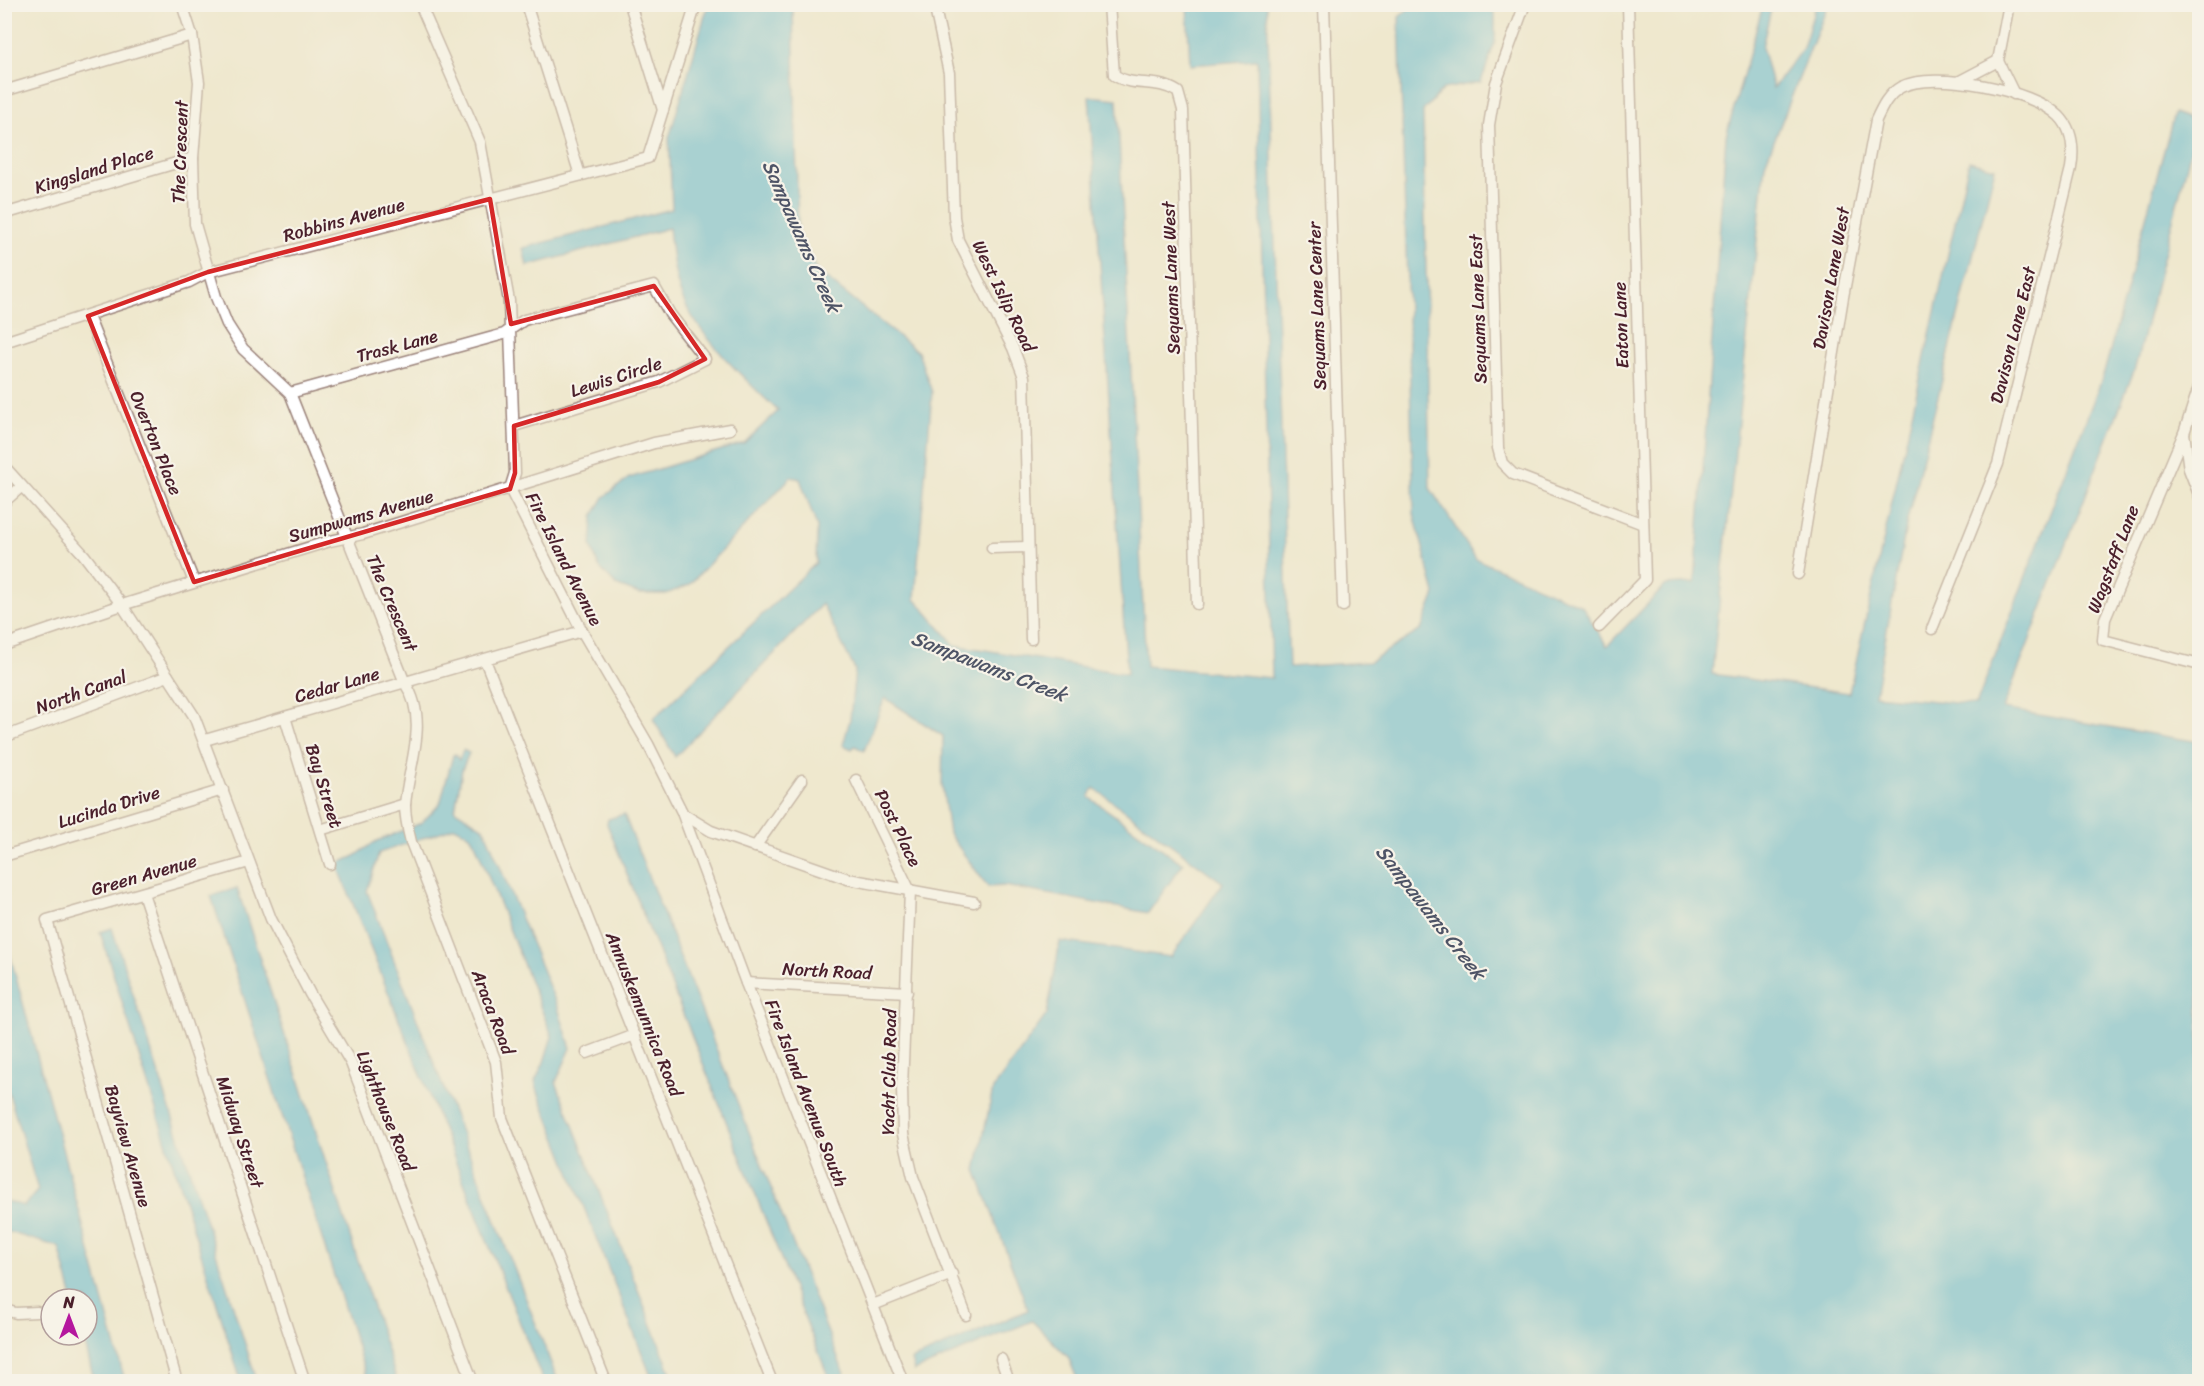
<svg xmlns="http://www.w3.org/2000/svg" width="2204" height="1386" viewBox="0 0 2204 1386" font-family="Sriracha,sans-serif">
<rect width="100%" height="100%" fill="#f7f3e8"/>
<filter id="ink" filterUnits="userSpaceOnUse"><feTurbulence type="fractalNoise" baseFrequency=".0167" numOctaves="2"/><feDisplacementMap in="SourceGraphic" scale="12" xChannelSelector="R" yChannelSelector="G"/><feConvolveMatrix kernelMatrix="1 2 1 2 8 2 1 2 1" color-interpolation-filters="sRGB"/></filter>
<filter id="wash" filterUnits="userSpaceOnUse"><feTurbulence type="fractalNoise" baseFrequency=".008" numOctaves="4" result="noise"/><feDisplacementMap in="SourceGraphic" scale="24" xChannelSelector="R" yChannelSelector="G"/><feGaussianBlur stdDeviation="1.35" result="paint"/><feColorMatrix in="noise" values="0 0 0 0 0 0 0 0 0 0 0 0 0 0 0 0 0 1.4 0 .05"/><feComposite in="paint" operator="in"/></filter>
<g filter="url(#wash)">
<rect width="100%" height="100%" fill="#efe8ce"/>
<!-- water -->
<g fill="#55b6d4" stroke="#506a80" stroke-width="1.5">
<path d="M 708,5 L 793,5 L 798,232 L 816,270 L 918,352 L 932,392 L 915,599 L 955,645 L 1127,674 L 1089,96 L 1117,99 L 1146,666 L 1272,678 L 1257,60 L 1190,65 L 1187,5 L 1267,5 L 1289,667 L 1369,662 L 1421,630 L 1435,594 L 1414,514 L 1399,17 L 1413,5 L 1486,5 L 1495,14 L 1495,42 L 1481,82 L 1443,89 L 1423,111 L 1430,488 L 1476,559 L 1582,606 L 1607,646 L 1666,585 L 1695,583 L 1726,136 L 1763,5 L 1772,5 L 1762,47 L 1773,88 L 1803,48 L 1816,5 L 1828,5 L 1765,164 L 1712,674 L 1849,693 L 1969,161 L 1995,168 L 1907,521 L 1875,695 L 1976,705 L 2104,373 L 2174,113 L 2198,122 L 2135,368 L 2003,709 L 2199,742 L 2199,1381 L 1078,1381 L 1068,1357 L 1032,1321 L 914,1371 L 911,1360 L 1028,1310 L 976,1170 L 993,1089 L 1047,1014 L 1060,941 L 1171,957 L 1223,883 L 1094,788 L 1089,797 L 1183,864 L 1148,913 L 1005,886 L 988,887 L 949,834 L 942,784 L 943,736 L 885,698 L 864,751 L 855,746 L 852,749 L 843,745 L 850,719 L 855,670 L 822,604 L 675,757 L 653,719 L 816,563 L 817,527 L 800,479 L 791,477 L 689,585 L 666,594 L 639,594 L 616,585 L 599,567 L 591,546 L 593,516 L 604,497 L 629,478 L 744,443 L 778,411 C 748,382 706,343 686,306 C 674,283 672,253 669,228 L 527,266 L 523,248 L 672,209 L 669,138 Z"/>
<path d="M 463,750 L 469,753 L 462,770 L 455,810 L 484,828 L 558,1008 L 571,1048 L 556,1082 L 674,1381 L 653,1381 L 538,1092 L 535,1081 L 544,1062 L 552,1036 L 475,843 L 470,835 L 455,827 L 379,853 L 367,891 L 558,1381 L 543,1381 L 337,864 L 355,856 L 375,842 L 421,823 L 440,804 L 453,755 L 455,754 L 459,760 Z"/>
<path d="M 624,814 L 847,1381 L 830,1381 L 607,824 L 608,819 Z"/>
<path d="M 237,888 L 397,1381 L 368,1381 L 211,896 Z"/>
<path d="M 112,928 L 257,1381 L 241,1381 L 100,932 Z"/>
<path d="M 5,940 L 6,940 L 125,1381 L 94,1381 L 83,1335 L 87,1335 L 87,1299 L 73,1299 L 59,1247 L 5,1231 L 5,1201 L 24,1206 L 38,1190 L 5,1081 Z"/>
</g>
</g>
<g filter="url(#ink)">
<g fill="none" stroke-linecap="round" stroke-linejoin="round">
<defs>
<g id="minor">
<path d="M 182,4 L 192,35 L 199,82 L 193,158 L 195,224 L 216,297 L 227,324 L 243,349 L 290,393 L 405,683 C 430,721 408,766 405,805 C 405,818 408,830 411,842 L 496,1062 L 502,1118 L 606,1382"/>
<path d="M 420,4 L 480,142 L 509,301 L 515,473 L 510,489 L 582,631 L 648,744 L 683,814 L 711,831 L 848,879 L 974,902"/>
<path d="M 526,4 L 580,175"/>
<path d="M 630,4 L 663,110"/>
<path d="M 934,4 L 949,73 L 954,217 L 958,240 L 1013,348 L 1024,377 L 1031,639"/>
<path d="M 1109,4 L 1114,75 C 1133,88 1156,78 1178,92 L 1183,110 L 1197,604"/>
<path d="M 1324,4 L 1343,606"/>
<path d="M 1525,4 L 1496,83 L 1489,125 L 1498,448 L 1502,463 L 1513,474 L 1643,524"/>
<path d="M 1998,61 L 2014,94"/>
<path d="M 1960,81 L 1998,61 L 2009,4"/>
<path d="M 4,91 L 192,35"/>
<path d="M 4,214 L 193,158"/>
<path d="M 88,316 L 194,582"/>
<path d="M 4,342 L 189,282 L 208,272 L 648,158 L 696,4"/>
<path d="M 290,393 L 504,334 L 524,320 L 654,286 L 670,314 L 705,359 L 659,382 L 514,426"/>
<path d="M 2184,433 L 2200,384"/>
<path d="M 4,466 L 84,555 L 122,605 L 194,716 L 271,919 L 310,994 L 351,1063 L 473,1382"/>
<path d="M 2200,497 L 2189,469 L 2184,433 L 2105,619 L 2103,640 L 2200,665"/>
<path d="M 4,502 L 21,487"/>
<path d="M 992,548 L 1027,547"/>
<path d="M 1798,574 L 1843,297 L 1876,120 C 1882,107 1888,94 1901,87 C 1934,70 2033,90 2059,116 C 2073,130 2074,150 2071,168 L 1998,464 L 1932,629"/>
<path d="M 1599,627 L 1645,580 L 1628,4"/>
<path d="M 4,645 L 122,605 L 330,541 L 363,534 L 654,443 L 730,429"/>
<path d="M 485,660 L 772,1382"/>
<path d="M 285,717 L 330,864"/>
<path d="M 4,737 L 168,676"/>
<path d="M 205,740 L 582,631"/>
<path d="M 856,780 L 910,891 L 902,1087 L 903,1134 L 913,1177 L 966,1315"/>
<path d="M 683,815 L 746,983 L 903,1382"/>
<path d="M 320,830 L 405,804"/>
<path d="M 755,847 L 802,780"/>
<path d="M 4,856 L 223,790"/>
<path d="M 143,893 L 305,1382"/>
<path d="M 746,983 L 907,992"/>
<path d="M 587,1053 L 635,1035"/>
<path d="M 873,1305 L 952,1274"/>
<path d="M 4,1310 L 16,1313 L 37,1312"/>
<path d="M 1001,1359 L 1009,1382"/>
<path d="M 177,1382 L 47,920 L 249,862"/>
</g>
</defs>
<!-- minor casing -->
<use href="#minor" stroke="#9c847c" stroke-width="13"/>
<!-- minor -->
<use href="#minor" stroke="#fff" stroke-width="10"/>
</g>
</g>
<!-- marked area -->
<path d="M0 0H2204V1386H0ZM 490,199 L 511,324 L 654,286 L 705,359 L 659,382 L 514,426 L 515,473 L 510,489 L 194,582 L 88,316 L 208,272 Z" fill="#efe8ce" fill-opacity=".55" fill-rule="evenodd"/>
<path fill="none" stroke="#d62828" stroke-width="4.5" stroke-linejoin="round" d="M 490,199 L 511,324 L 654,286 L 705,359 L 659,382 L 514,426 L 515,473 L 510,489 L 194,582 L 88,316 L 208,272 Z"/>
<g text-anchor="middle" stroke-width="4.5" stroke-linejoin="round" paint-order="stroke">
<!-- street labels -->
<g font-size="18" fill="#4a1f2b" stroke="#f7f3e8">
<text transform="translate(180 152) rotate(-88)" y="6">The Crescent</text>
<text transform="translate(94 170) rotate(-17)" y="6">Kingsland Place</text>
<text transform="translate(344 220) rotate(-15)" y="6">Robbins Avenue</text>
<text transform="translate(1171 278) rotate(-92)" y="6">Sequams Lane West</text>
<text transform="translate(1831 278) rotate(-80)" y="6">Davison Lane West</text>
<text transform="translate(1004 296) rotate(64)" y="6">West Islip Road</text>
<text transform="translate(1317 306) rotate(-92)" y="6">Sequams Lane Center</text>
<text transform="translate(1478 309) rotate(-92)" y="6">Sequams Lane East</text>
<text transform="translate(1621 325) rotate(-92)" y="6">Eaton Lane</text>
<text transform="translate(2013 335) rotate(-76)" y="6">Davison Lane East</text>
<text transform="translate(397 346) rotate(-15)" y="6">Trask Lane</text>
<text transform="translate(616 377) rotate(-18)" y="6">Lewis Circle</text>
<text transform="translate(156 443) rotate(68)" y="6">Overton Place</text>
<text transform="translate(361 516) rotate(-16)" y="6">Sumpwams Avenue</text>
<text transform="translate(564 559) rotate(63)" y="6">Fire Island Avenue</text>
<text transform="translate(2113 559) rotate(-69)" y="6">Wagstaff Lane</text>
<text transform="translate(392 603) rotate(67)" y="6">The Crescent</text>
<text transform="translate(337 685) rotate(-16)" y="6">Cedar Lane</text>
<text transform="translate(81 692) rotate(-20)" y="6">North Canal</text>
<text transform="translate(324 786) rotate(73)" y="6">Bay Street</text>
<text transform="translate(109 807) rotate(-17)" y="6">Lucinda Drive</text>
<text transform="translate(898 828) rotate(64)" y="6">Post Place</text>
<text transform="translate(144 875) rotate(-16)" y="6">Green Avenue</text>
<text transform="translate(827 971) rotate(3)" y="6">North Road</text>
<text transform="translate(493 1012) rotate(69)" y="6">Araca Road</text>
<text transform="translate(644 1014) rotate(68)" y="6">Annuskemunnica Road</text>
<text transform="translate(889 1072) rotate(-89)" y="6">Yacht Club Road</text>
<text transform="translate(806 1093) rotate(69)" y="6">Fire Island Avenue South</text>
<text transform="translate(386 1111) rotate(68)" y="6">Lighthouse Road</text>
<text transform="translate(240 1132) rotate(72)" y="6">Midway Street</text>
<text transform="translate(128 1146) rotate(74)" y="6">Bayview Avenue</text>
</g>
<!-- water labels -->
<g font-size="20" font-style="italic" fill="#4e5466" stroke="#f7f3e8">
<text transform="translate(802 236) rotate(66)" y="7">Sampawams Creek</text>
<text transform="translate(989 666) rotate(21)" y="7">Sampawams Creek</text>
<text transform="translate(1431 912) rotate(52)" y="7">Sampawams Creek</text>
</g>
</g>
<!-- margin -->
<rect width="2204" height="1386" fill="none" stroke="#f7f3e8" stroke-width="24"/>
<!-- north arrow -->
<g transform="translate(69 1317)"><circle r="28" fill="#f7f3e8" stroke="#b29e9c" stroke-width="1.5"/>
<path d="M0-4.5L10 22L0 15L-10 22Z" fill="#b5179e"/>
<text y="-9" font-size="16" font-weight="bold" text-anchor="middle" fill="#4a1f2b">N</text>
</g>
</svg>
